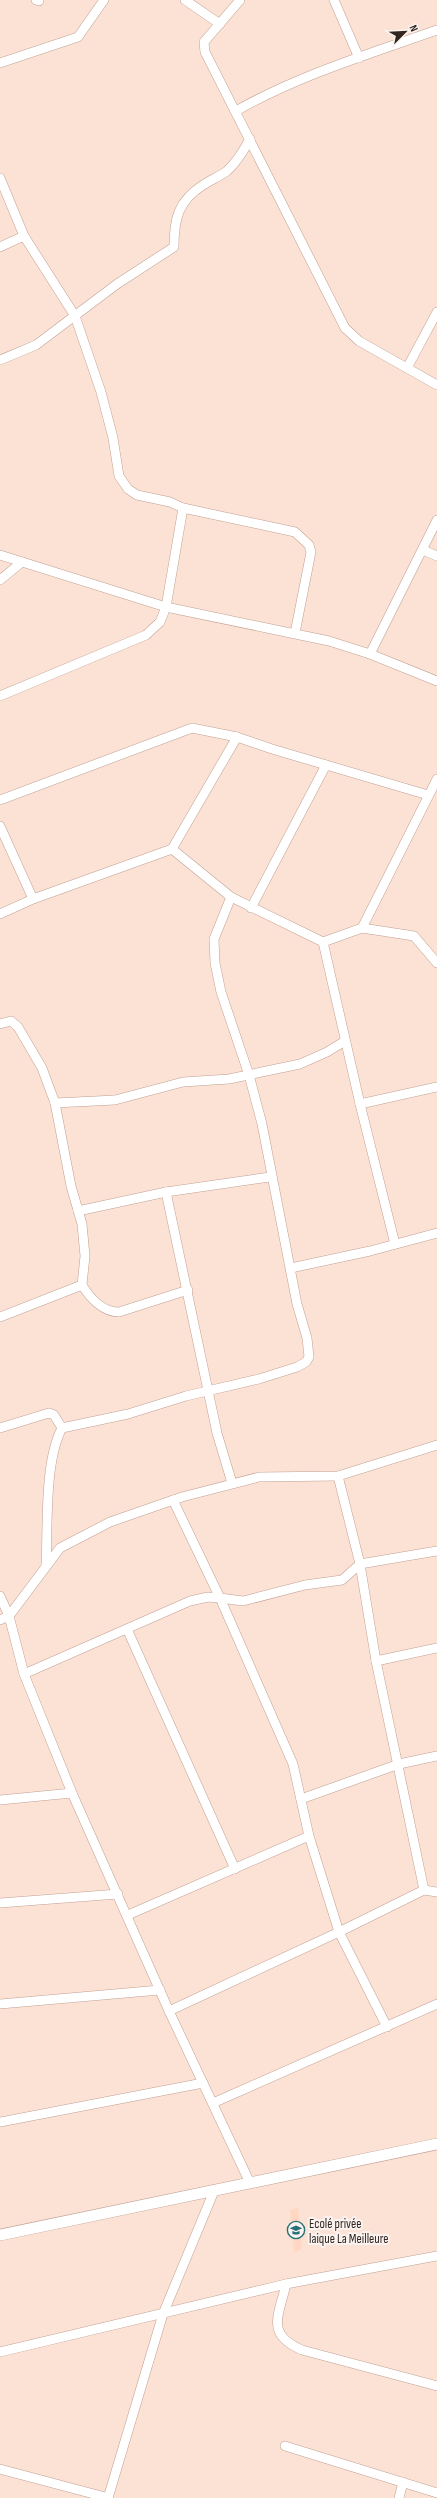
<svg xmlns="http://www.w3.org/2000/svg" width="437" height="2498" viewBox="0 0 437 2498" font-family="'Sofia Sans Condensed',sans-serif">
<rect width="100%" height="100%" fill="#fce2d5"/>
<!-- built -->
<path fill="#ffd7c3" d="M 298,2208 L 302,2249 L 294,2252 L 290,2210 Z"/>
<g fill="none" stroke-linecap="round" stroke-linejoin="round">
<defs>
<g id="minor">
<path d="M 36,0 L 39,1"/>
<path d="M 185,0 L 220,24"/>
<path d="M 240,0 L 204,42 L 205,52 L 345,328 L 359,341 L 437,385"/>
<path d="M 334,0 L 359,58"/>
<path d="M 0,63 L 78,37 L 104,0"/>
<path d="M 236,111 C 299,75 369,54 437,30"/>
<path d="M 0,178 L 24,236 L 75,316 L 101,392 L 113,438 L 119,476 L 128,489 L 137,495 L 170,502 L 183,508 L 166,607 L 160,622 L 146,635 L 0,696"/>
<path d="M 0,247 L 24,236"/>
<path d="M 0,360 L 36,345 L 117,284 L 174,247 C 174,219 178,201 203,185 C 211,180 220,176 227,171 C 237,162 244,150 250,139"/>
<path d="M 407,368 L 437,312"/>
<path d="M 183,508 L 295,532 L 309,545 L 311,552 L 295,633"/>
<path d="M 423,550 L 437,556"/>
<path d="M 0,555 L 166,607 L 329,641 L 370,654 L 437,681"/>
<path d="M 0,580 L 22,562"/>
<path d="M 370,654 L 437,520"/>
<path d="M 0,800 L 192,728 L 237,737 L 272,749 L 428,795"/>
<path d="M 0,826 L 33,899"/>
<path d="M 172,849 L 237,737"/>
<path d="M 251,908 L 326,765"/>
<path d="M 0,914 L 33,899 L 172,849 L 231,897 L 323,942 L 362,928 L 437,779"/>
<path d="M 362,928 L 414,936 L 437,963"/>
<path d="M 323,942 L 360,1104 L 395,1244"/>
<path d="M 0,1024 L 11,1021 L 18,1027 L 42,1068 L 55,1103 L 71,1186 L 82,1224 L 85,1256 L 82,1285 L 0,1317"/>
<path d="M 55,1103 L 115,1100 L 183,1082 L 229,1079 L 300,1064 L 327,1052 L 345,1041"/>
<path d="M 360,1104 L 437,1087"/>
<path d="M 166,1192 L 217,1433 L 232,1483"/>
<path d="M 78,1211 L 166,1192 L 270,1177"/>
<path d="M 291,1268 L 370,1251 L 437,1233"/>
<path d="M 82,1285 C 90,1298 103,1312 119,1312 L 188,1290"/>
<path d="M 0,1428 L 49,1413 L 54,1415 L 62,1428"/>
<path d="M 338,1476 L 360,1564 L 376,1661 L 424,1890"/>
<path d="M 173,1500 L 220,1598 L 243,1601 L 251,1599 L 305,1585 L 342,1580 L 360,1564 L 437,1551"/>
<path d="M 46,1566 C 48,1527 44,1462 62,1428 L 128,1414 L 186,1396 L 259,1379 L 297,1367 L 306,1362 L 309,1357 L 307,1338 L 297,1304 L 262,1124 L 249,1075 L 221,992 L 215,963 L 214,939 L 231,897"/>
<path d="M 0,1596 L 9,1616 L 24,1674 L 72,1793 L 169,2011 L 250,2183"/>
<path d="M 0,1620 L 9,1616 L 60,1548 L 110,1522 L 182,1497 L 259,1477 L 338,1476 L 437,1445"/>
<path d="M 127,1629 L 235,1869"/>
<path d="M 376,1661 L 437,1648"/>
<path d="M 24,1674 L 190,1601 L 208,1597 L 220,1598 L 293,1764 L 309,1836 L 339,1932 L 387,2027"/>
<path d="M 301,1799 L 399,1764 L 437,1756"/>
<path d="M 0,1800 L 72,1793"/>
<path d="M 0,1903 L 118,1894"/>
<path d="M 128,1915 L 309,1836"/>
<path d="M 0,2004 L 160,1990"/>
<path d="M 169,2011 L 339,1932 L 424,1890 L 437,1892"/>
<path d="M 213,2103 L 437,2004"/>
<path d="M 0,2122 L 203,2083"/>
<path d="M 286,2284 C 279,2316 265,2334 302,2350 L 437,2386"/>
<path d="M 0,2352 L 286,2284 L 437,2256"/>
<path d="M 285,2446 L 437,2493"/>
<path d="M 0,2469 L 109,2498"/>
<path d="M 108,2498 L 163,2314 L 214,2191"/>
<path d="M 399,2498 L 403,2482"/>
</g>
<path id="tertiary" d="M 0,2235 L 437,2144"/>
</defs>
<!-- minor casing -->
<use href="#minor" stroke="#c0a092" stroke-width="10"/>
<!-- tertiary casing -->
<use href="#tertiary" stroke="#c0a092" stroke-width="12"/>
<!-- minor -->
<use href="#minor" stroke="#fff" stroke-width="9"/>
<!-- tertiary -->
<use href="#tertiary" stroke="#fff" stroke-width="11"/>
</g>
<!-- icons -->
<defs>
<symbol id="school-ring" viewBox="-11 -11 22 22"><circle r="9.5" fill="#faf3f0" stroke="#267078" stroke-width="1.5"/><path d="M0-5L7-2L0 1L-7-2ZM-4 1L0 2.5L4 1V4Q0 6-4 4Z" fill="#267078"/></symbol>
</defs>
<g fill-rule="evenodd">
<use href="#school-ring" x="286" y="2220" width="20" height="20"/>
</g>
<g text-anchor="middle" stroke-width="4" stroke-linejoin="round" paint-order="stroke">
<!-- poi labels -->
<g font-size="13" fill="#332621" stroke="#faf3f0" text-anchor="start">
<text x="309" y="2228">Ecolé privée<tspan x="309" dy="15">laique La Meilleure</tspan></text>
</g>
</g>
<!-- north arrow -->
<g transform="translate(405 32) rotate(66)" stroke="#faf3f0" stroke-width="3" paint-order="stroke">
<path d="M0-3L7 15L0 10L-7 15Z" fill="#332621"/>
<text y="-6" font-size="11" font-weight="bold" text-anchor="middle" fill="#332621">N</text>
</g>
</svg>
